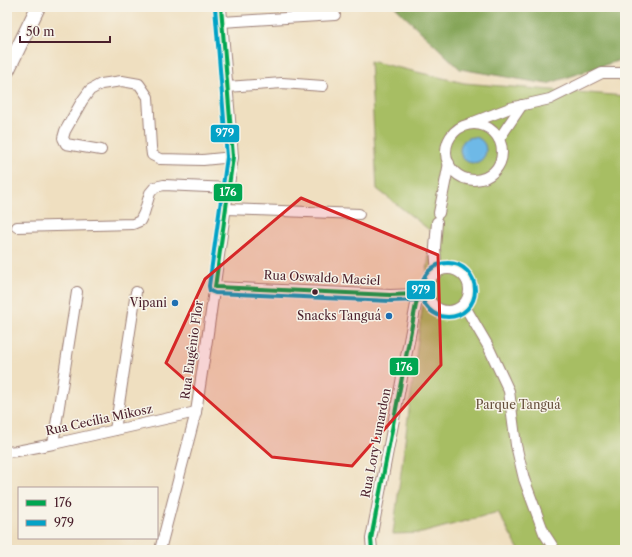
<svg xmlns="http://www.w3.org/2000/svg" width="632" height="557" viewBox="0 0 632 557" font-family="'Libre Caslon Text',serif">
<rect width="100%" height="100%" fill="#f7f3e8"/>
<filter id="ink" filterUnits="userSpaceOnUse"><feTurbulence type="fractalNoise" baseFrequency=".025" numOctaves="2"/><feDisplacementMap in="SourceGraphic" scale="8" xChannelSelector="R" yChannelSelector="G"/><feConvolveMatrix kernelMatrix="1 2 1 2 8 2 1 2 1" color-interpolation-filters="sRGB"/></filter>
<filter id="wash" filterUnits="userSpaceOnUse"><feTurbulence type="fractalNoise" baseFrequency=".012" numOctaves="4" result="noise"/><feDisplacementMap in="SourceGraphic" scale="16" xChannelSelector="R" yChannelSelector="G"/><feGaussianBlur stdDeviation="0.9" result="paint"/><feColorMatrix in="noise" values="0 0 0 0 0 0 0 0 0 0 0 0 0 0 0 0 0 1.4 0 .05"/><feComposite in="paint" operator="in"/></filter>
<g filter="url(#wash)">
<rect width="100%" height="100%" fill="#efdfc0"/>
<!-- green -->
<path fill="#a7be63" stroke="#786e47" d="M 370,61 L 464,83 L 625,96 L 625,550 L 519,550 L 498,512 L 422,533 L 393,534 L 432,232 L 377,189 Z"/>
<!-- forest -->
<path fill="#85a559" stroke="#686242" d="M 395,7 L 625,7 L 625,61 L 620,60 L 547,84 L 460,69 Z"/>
<!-- water -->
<circle fill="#6eb9e7" stroke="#5c6c89" cx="473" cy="150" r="13"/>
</g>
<g filter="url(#ink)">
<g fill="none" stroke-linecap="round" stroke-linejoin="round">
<defs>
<g id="minor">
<path d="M 222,22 L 335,15"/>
<path d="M 227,87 L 282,83 L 323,86"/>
<path d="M 471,123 L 510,108 L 550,99 L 602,73 L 620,73 L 625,74"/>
<circle cx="474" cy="152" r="28"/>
<path d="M 499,139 L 522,105"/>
<path d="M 101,150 L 66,144 L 63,138 L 65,131 L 82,101 L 90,90 L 101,84 L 122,81 L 139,84 L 148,97 L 151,147 L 152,155 L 160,159 L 203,160 L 233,157"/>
<path d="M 226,209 L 359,214"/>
<path d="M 439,213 L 449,163"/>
<path d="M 17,227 L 133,224 L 140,221 L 144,213 L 150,193 L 155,187 L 164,185 L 229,188"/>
<circle cx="448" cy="290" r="21"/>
<path d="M 437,273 L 435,248 L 437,222"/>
<path d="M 215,287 L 390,295 L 418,294 L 427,290"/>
<path d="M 464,305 L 488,346 L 509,391 L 516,445 L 524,479 L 544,533 L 555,550"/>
<path d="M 115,430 L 136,292"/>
<path d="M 53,444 L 77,292"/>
<path d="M 7,452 L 17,451 L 53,444 L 196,412"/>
<path d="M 160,550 L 196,412 L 207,340 L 233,157 L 221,7"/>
<path d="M 372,550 L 371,539 L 418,294"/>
</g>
<path id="secondary" d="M 7,71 L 38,7"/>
</defs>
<!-- minor casing -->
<use href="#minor" stroke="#9c7f76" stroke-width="12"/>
<!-- secondary casing -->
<use href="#secondary" stroke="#9c7f76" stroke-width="16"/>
<!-- minor -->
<use href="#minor" stroke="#fff" stroke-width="10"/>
<!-- secondary -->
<use href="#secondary" stroke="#fff" stroke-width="14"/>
<defs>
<path id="bus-1" d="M 221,7 L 233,157 L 215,287 L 390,295 L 418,294 L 371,539 L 372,550"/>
<g id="bus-2">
<path d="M 215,7 L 227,157 L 209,286 L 210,291 L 215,293 L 390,301 L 419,300 L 429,295"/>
<circle cx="448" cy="290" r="27"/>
</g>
</defs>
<!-- bus-1 casing -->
<use href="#bus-1" stroke="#f7f3e8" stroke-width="7"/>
<!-- bus-2 casing -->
<use href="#bus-2" stroke="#f7f3e8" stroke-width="7"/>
<!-- bus-1 -->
<use href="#bus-1" stroke="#00a651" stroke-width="4"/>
<!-- bus-2 -->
<use href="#bus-2" stroke="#04a2c6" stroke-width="4"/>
</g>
</g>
<!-- marked area -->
<path fill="#d62828" fill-opacity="0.2" stroke="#d62828" stroke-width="3" stroke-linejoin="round" d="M 301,198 L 438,255 L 441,365 L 352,466 L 272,457 L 166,363 L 205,279 Z"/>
<!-- markers -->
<circle fill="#4a1f2b" stroke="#f7f3e8" stroke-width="1.5" cx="315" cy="292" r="3.5"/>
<g fill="#1f6fb2" stroke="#f7f3e8" stroke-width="1.5">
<circle cx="175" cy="303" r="4"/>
<circle cx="389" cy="316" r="4"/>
</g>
<g text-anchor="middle" stroke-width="3" stroke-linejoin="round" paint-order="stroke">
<!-- street labels -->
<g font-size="12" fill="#4a1f2b" stroke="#f7f3e8">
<text transform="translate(322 278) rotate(3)" y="4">Rua Oswaldo Maciel</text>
<text transform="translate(192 350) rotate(-82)" y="4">Rua Eugênio Flor</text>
<text transform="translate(99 420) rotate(-12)" y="4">Rua Cecília Mikosz</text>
<text transform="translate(376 443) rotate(-79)" y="4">Rua Lory Lunardon</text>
</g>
<!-- poi labels -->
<g font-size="12" fill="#4a1f2b" stroke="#f7f3e8" text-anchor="end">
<text x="167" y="307">Vipani</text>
<text x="381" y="320">Snacks Tanguá</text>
</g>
<!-- park labels -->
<g font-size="12" fill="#664f3c" stroke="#f7f3e8">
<text x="518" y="409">Parque Tanguá</text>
</g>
</g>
<g stroke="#f7f3e8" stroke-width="1.5">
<rect x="210" y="124" width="30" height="19" rx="4" fill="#04a2c6"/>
<rect x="213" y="183" width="30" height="19" rx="4" fill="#00a651"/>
<rect x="406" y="280" width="30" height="20" rx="4" fill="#04a2c6"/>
<rect x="389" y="357" width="30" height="19" rx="4" fill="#00a651"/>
</g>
<g font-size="11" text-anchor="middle" font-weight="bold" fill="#fff">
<text x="225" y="137">979</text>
<text x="228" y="196">176</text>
<text x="421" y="294">979</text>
<text x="404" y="371">176</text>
</g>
<!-- margin -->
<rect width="632" height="557" fill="none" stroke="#f7f3e8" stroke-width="24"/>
<!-- legend -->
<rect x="18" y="487" width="140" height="52" fill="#f7f3e8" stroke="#b29e9c"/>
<rect x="26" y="500" width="20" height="6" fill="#00a651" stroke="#b29e9c"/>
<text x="54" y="507" font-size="12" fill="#4a1f2b">176</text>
<rect x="26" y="520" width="20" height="6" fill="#04a2c6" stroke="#b29e9c"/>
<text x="54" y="527" font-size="12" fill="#4a1f2b">979</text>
<!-- scale -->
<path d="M20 36v6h90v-6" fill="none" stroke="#4a1f2b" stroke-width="2"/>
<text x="26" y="36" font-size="12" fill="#4a1f2b" stroke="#f7f3e8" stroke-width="3" paint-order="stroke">50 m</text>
</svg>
